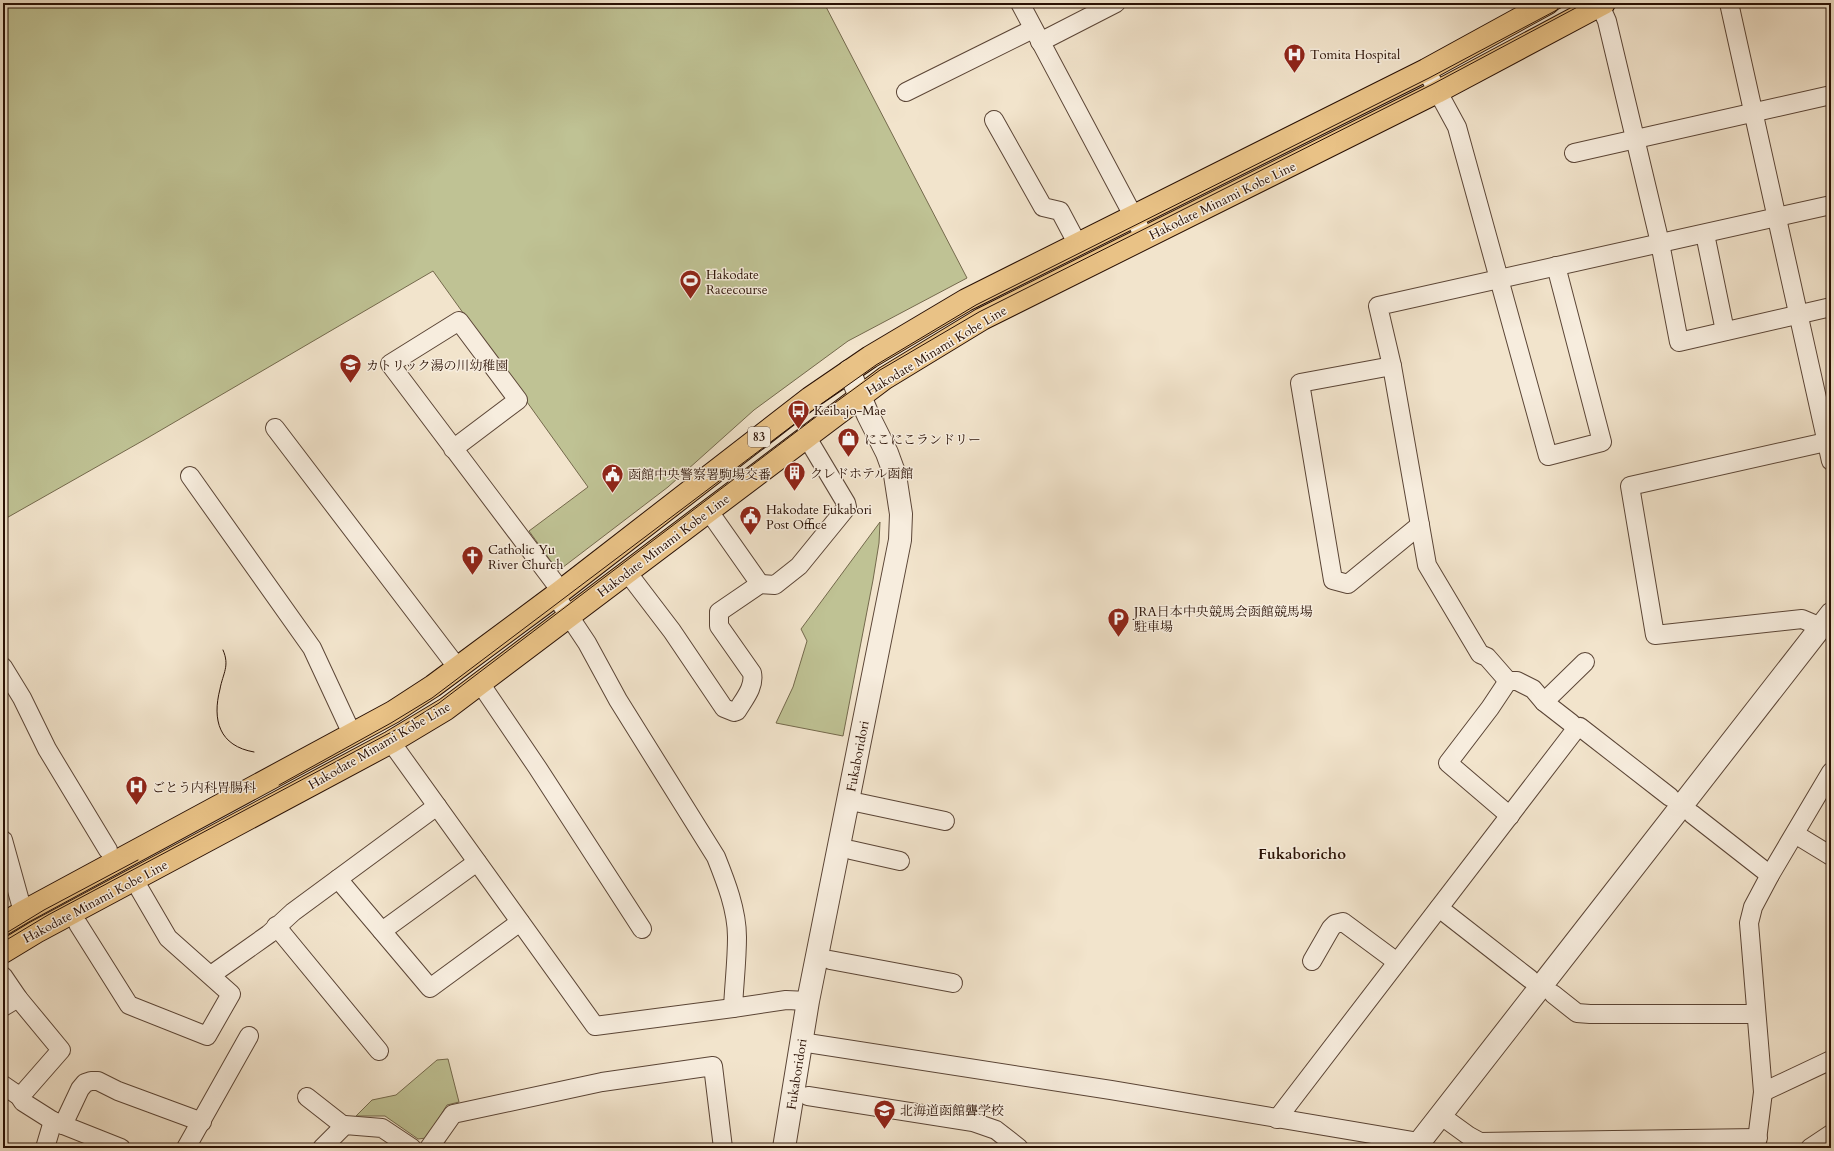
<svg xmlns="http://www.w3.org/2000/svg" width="1834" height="1151" viewBox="0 0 1834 1151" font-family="Cardo,'Noto Serif JP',serif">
<rect width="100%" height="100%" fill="#f2e4cc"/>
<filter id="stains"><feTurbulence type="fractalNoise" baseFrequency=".005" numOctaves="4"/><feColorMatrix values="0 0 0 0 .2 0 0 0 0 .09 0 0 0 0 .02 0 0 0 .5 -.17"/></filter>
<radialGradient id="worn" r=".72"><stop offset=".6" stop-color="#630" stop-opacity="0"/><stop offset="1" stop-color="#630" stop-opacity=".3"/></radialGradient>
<!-- green -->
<g fill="#bfc294" stroke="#74694c">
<path d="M 3,3 L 824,3 L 967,278 L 848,341 L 754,410 L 668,487 L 558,571 L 529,531 L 588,487 L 433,271 L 144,440 L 3,520 Z"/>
<path d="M 880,522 L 879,543 L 873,580 L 843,736 L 776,723 L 793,687 L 807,641 L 801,629 Z"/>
<path d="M 448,1059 L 459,1102 L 447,1105 L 426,1138 L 418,1139 L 385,1116 L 356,1116 L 372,1100 L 396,1095 L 437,1060 Z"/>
</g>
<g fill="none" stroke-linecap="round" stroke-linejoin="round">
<defs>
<g id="minor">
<path d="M 1020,3 L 1145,238"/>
<path d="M 1729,3 L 1831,461"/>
<path d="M 1600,5 L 1607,21 L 1660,243 L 1679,342 L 1831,307"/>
<path d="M 1040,42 L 1116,3"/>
<path d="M 1426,70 L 1457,127 L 1548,456 L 1602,442 L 1556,266"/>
<path d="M 906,92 L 1033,29"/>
<path d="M 994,120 L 1043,207 L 1060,211 L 1077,243"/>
<path d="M 1574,153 L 1831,95"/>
<path d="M 1705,234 L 1725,331"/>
<path d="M 1392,366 L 1300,383 L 1333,580 L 1348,584 L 1420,525"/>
<path d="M 275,428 L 457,667"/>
<path d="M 453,449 L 518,400 L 459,321 L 390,364 L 561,591"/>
<path d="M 190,476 L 312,648 L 352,734"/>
<path d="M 627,572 L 672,631 L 724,708 L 734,712 L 737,711 C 744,699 755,687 752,673 L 719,626 L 719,612 L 760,584 L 708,510"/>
<path d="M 760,584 L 775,585 L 799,566 L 847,507 L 846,503 L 806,436"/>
<path d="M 555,595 L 587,643 L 618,700 L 716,857 C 726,882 737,910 737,937 C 737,961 734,985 733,1008 L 786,1000 L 808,1001"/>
<path d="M 1821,627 L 1802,619 L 1655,635 L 1630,486 L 1826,442"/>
<path d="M 3,667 L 22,698 L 47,749 L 108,850"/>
<path d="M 1508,681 L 1490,708 L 1448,763 L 1510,816"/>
<path d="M 480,683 L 537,767 L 642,929"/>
<path d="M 1544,702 L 1585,662"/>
<path d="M 391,742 L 595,1026 L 733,1008"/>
<path d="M 1670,797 L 1580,727 L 1576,729 L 1571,723 L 1544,702 L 1533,689 L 1517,681 L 1508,681 L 1487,657 L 1480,654 L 1427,565 L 1392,366 L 1378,306 L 1831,205"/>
<path d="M 860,803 L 945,821"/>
<path d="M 1692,814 L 1770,875"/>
<path d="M 1795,834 L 1831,856"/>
<path d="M 3,840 L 23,912"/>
<path d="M 851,850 L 900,861"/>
<path d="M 338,879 L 430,988 L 520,922"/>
<path d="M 1439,908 L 1530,979"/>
<path d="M 78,924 L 129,1005 L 207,1036 L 231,994 L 168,938 L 140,890"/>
<path d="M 276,926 L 379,1051"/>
<path d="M 382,931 L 477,862"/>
<path d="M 830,960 L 953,983"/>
<path d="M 1312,961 L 1331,928 L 1335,924 L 1343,922 L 1397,962"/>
<path d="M 211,975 L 269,934 L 293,912 L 437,806"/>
<path d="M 3,976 L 18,998 L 61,1050 L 26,1090 L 19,1096"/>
<path d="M 1553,994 L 1577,1013 L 1590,1014 L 1748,1014"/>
<path d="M 3,1007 L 18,998"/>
<path d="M 801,1042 L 1111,1090 L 1419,1142"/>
<path d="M 3,1085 L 19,1096 L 23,1102 L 53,1121 L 121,1148"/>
<path d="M 1763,1092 L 1831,1060"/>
<path d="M 808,1096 L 973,1122 L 996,1130 L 1019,1148"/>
<path d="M 307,1097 L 344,1126"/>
<path d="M 1440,1115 L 1469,1136 L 1480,1142"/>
<path d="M 1277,1119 L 1576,729"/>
<path d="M 63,1125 L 80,1089 L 85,1083 L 91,1081 L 98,1081 L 118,1091 L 202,1122"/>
<path d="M 45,1148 L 53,1121"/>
<path d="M 186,1148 L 249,1036"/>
<path d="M 322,1148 L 345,1125 L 382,1128 L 412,1148"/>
<path d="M 429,1148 L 453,1114 L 602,1082 L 713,1066 L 723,1148"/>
<path d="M 1480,1148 L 1480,1142 L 1758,1138"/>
<path d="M 1756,1148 L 1763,1092 L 1749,923 L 1753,907 L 1770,875 L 1831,772"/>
<path d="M 1810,1148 L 1831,1134"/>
</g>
<g id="tertiary">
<path d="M 784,1148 L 808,1001 L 900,540 L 901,514 L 895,475 L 887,453 L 868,415 L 849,371"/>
<path d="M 1415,1148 L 1831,614"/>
</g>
<g id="primary">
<path d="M 3,924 L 23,912 L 393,712 L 433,686 L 561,591 L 810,398 L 870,357 L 966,300 L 1426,70 L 1548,3"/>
<path d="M 3,952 L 36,932 L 391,742 L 446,709 L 885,378 L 982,319 L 1437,92 L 1604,3"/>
</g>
</defs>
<!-- minor casing -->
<use href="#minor" stroke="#5b4536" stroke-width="20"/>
<!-- tertiary casing -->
<use href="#tertiary" stroke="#5b4536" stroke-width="24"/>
<!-- primary casing -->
<use href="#primary" stroke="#291004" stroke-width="24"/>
<!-- minor -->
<use href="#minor" stroke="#f7edde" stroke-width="18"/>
<!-- tertiary -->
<use href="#tertiary" stroke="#f7edde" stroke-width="22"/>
<!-- primary -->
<use href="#primary" stroke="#e9c286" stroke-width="22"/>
<!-- tram -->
<g stroke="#291004" stroke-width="1">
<path d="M 223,650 C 230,666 223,673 220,689 C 212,720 219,746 254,752"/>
<path d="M 279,785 L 391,723 L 432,698 L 817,407 L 876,365 L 976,305 L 1429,78 L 1570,3"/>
<path d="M 3,935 L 44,910 L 138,860"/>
<path d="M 3,942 L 48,915 L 399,728 L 439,703 L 821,413 L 880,370 L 979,312 L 1433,84 L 1585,3"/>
</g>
</g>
<!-- icons -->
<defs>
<symbol id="hospital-pin" viewBox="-11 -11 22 30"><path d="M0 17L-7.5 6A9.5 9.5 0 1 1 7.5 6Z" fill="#8f2418" stroke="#f7edde"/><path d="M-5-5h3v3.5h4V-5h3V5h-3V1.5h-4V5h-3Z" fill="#fff"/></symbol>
<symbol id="stadium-pin" viewBox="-11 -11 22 30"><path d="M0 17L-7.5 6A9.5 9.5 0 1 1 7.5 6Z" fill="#8f2418" stroke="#f7edde"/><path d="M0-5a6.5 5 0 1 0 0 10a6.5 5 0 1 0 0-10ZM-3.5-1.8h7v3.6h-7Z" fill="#fff"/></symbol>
<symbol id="school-pin" viewBox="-11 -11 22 30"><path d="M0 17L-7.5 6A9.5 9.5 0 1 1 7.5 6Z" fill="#8f2418" stroke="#f7edde"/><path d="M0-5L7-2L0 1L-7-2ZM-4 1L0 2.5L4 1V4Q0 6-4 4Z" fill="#fff"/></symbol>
<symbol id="bus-pin" viewBox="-11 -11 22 30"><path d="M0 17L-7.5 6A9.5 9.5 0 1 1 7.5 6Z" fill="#8f2418" stroke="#f7edde"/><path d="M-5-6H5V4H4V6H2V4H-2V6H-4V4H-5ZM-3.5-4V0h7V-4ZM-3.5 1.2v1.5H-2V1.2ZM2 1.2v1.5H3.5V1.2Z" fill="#fff"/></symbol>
<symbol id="shop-pin" viewBox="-11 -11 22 30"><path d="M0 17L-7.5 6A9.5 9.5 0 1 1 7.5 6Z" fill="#8f2418" stroke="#f7edde"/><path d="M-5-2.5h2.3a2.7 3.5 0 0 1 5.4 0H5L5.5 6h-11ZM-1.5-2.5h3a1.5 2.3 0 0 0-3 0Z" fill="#fff"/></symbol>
<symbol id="building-pin" viewBox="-11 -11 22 30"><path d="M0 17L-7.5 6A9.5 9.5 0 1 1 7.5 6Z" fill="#8f2418" stroke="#f7edde"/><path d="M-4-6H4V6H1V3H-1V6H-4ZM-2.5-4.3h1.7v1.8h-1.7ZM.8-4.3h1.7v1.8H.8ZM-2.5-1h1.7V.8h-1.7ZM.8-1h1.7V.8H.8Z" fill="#fff"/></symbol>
<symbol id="civic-pin" viewBox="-11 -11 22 30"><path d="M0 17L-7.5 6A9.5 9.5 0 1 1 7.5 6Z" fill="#8f2418" stroke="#f7edde"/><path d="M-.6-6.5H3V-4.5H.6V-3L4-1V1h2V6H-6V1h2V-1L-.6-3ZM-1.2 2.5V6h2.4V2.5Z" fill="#fff"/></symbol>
<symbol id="church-pin" viewBox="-11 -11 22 30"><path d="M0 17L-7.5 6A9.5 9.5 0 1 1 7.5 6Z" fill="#8f2418" stroke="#f7edde"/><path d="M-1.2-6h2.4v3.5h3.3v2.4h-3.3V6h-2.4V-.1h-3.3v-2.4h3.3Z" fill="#fff"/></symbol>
<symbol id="parking-pin" viewBox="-11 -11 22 30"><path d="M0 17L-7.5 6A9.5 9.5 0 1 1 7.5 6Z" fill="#8f2418" stroke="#f7edde"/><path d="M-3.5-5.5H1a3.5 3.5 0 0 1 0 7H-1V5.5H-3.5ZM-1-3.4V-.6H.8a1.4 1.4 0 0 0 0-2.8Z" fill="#fff"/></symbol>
</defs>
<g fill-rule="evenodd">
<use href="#hospital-pin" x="1282" y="42" width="25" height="34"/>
<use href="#stadium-pin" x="678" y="268" width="25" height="34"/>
<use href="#school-pin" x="338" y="352" width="25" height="34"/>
<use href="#bus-pin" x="786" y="398" width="25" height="34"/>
<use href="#shop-pin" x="836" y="426" width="25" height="34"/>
<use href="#building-pin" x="782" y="460" width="25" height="34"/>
<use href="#civic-pin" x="600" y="462" width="25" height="34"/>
<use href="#civic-pin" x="738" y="504" width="25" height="34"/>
<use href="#church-pin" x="460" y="544" width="25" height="34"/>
<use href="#parking-pin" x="1106" y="606" width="25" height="34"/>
<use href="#hospital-pin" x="124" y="774" width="25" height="34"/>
<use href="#school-pin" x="872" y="1098" width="25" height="34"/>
</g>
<g text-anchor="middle" stroke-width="3" stroke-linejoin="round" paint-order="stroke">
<!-- shield labels -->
<rect fill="#f7edde" stroke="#675245" stroke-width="1" x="748" y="427" width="22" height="20" rx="3"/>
<g font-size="12" font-weight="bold" fill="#291004">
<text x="759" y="441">83</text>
</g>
<!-- poi labels -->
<g font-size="13" fill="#291004" stroke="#f7edde" text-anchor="start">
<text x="1310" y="59">Tomita Hospital</text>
<text x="706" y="279">Hakodate<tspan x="706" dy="15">Racecourse</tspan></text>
<text x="366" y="370">カトリック湯の川幼稚園</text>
<text x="814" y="415">Keibajo-Mae</text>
<text x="864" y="444">にこにこランドリー</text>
<text x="810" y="478">クレドホテル函館</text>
<text x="628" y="479">函館中央警察署駒場交番</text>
<text x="766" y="514">Hakodate Fukabori<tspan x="766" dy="15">Post Office</tspan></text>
<text x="488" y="554">Catholic Yu<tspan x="488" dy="15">River Church</tspan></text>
<text x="1134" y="616">JRA日本中央競馬会函館競馬場<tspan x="1134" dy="15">駐車場</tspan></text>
<text x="152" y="792">ごとう内科胃腸科</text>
<text x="900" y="1115">北海道函館聾学校</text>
</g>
<!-- street labels -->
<g font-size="13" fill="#291004" stroke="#f7edde">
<text transform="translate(1222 200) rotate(-26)" y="5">Hakodate Minami Kobe Line</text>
<text transform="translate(936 350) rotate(-31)" y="5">Hakodate Minami Kobe Line</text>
<text transform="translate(663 545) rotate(-37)" y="5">Hakodate Minami Kobe Line</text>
<text transform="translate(379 745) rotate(-30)" y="5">Hakodate Minami Kobe Line</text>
<text transform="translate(857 756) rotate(-79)" y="5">Fukaboridori</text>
<text transform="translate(95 901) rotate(-28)" y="5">Hakodate Minami Kobe Line</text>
<text transform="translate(796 1074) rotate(-81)" y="5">Fukaboridori</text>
</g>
<!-- quarter labels -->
<g font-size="15" font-weight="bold" fill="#291004" stroke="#f7edde">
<text x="1302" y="859">Fukaboricho</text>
</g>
</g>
<!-- margin -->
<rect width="1834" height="1151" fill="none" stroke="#f2e4cc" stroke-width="16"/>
<rect x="4" y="4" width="1826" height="1143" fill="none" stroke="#291004" stroke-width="2"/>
<rect x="8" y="8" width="1818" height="1135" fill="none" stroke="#291004"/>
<rect width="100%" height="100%" filter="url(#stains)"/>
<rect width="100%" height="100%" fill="url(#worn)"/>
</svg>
